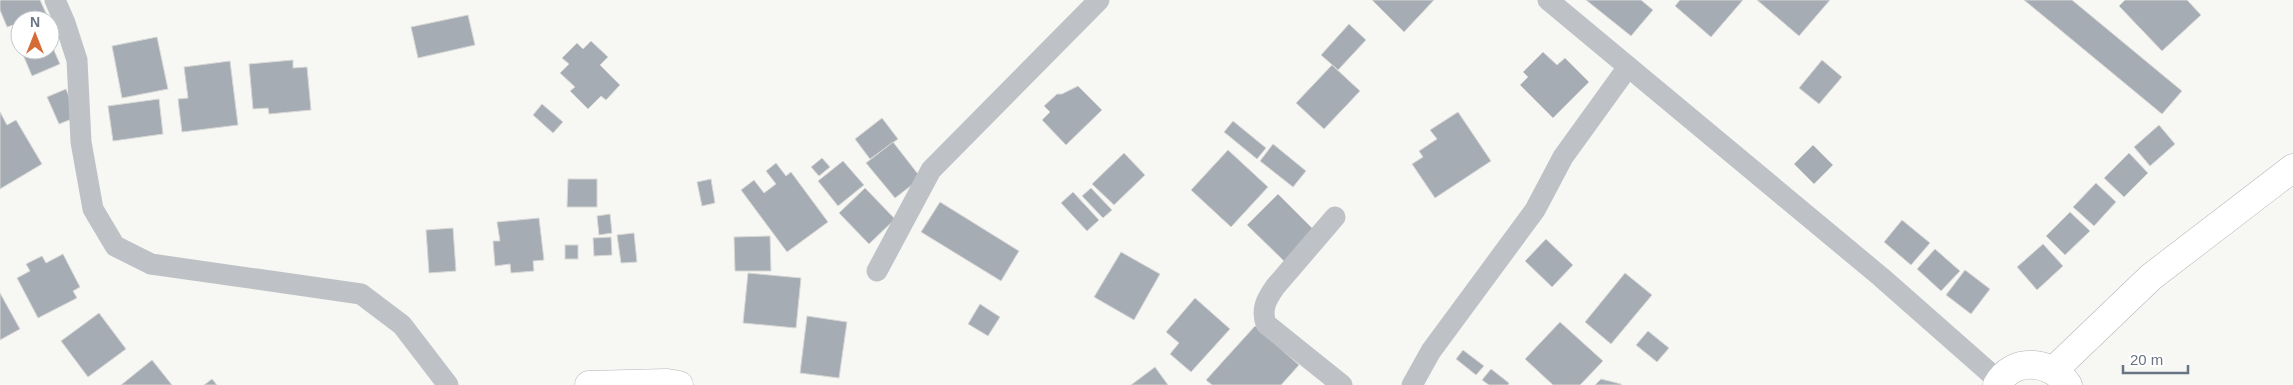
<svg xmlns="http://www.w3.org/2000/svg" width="2293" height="385" viewBox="0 0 2293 385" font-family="Arial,sans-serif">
<rect width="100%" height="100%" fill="#f7f7f4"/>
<!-- building -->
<g fill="#a6acb3" stroke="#d8d8d7">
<path d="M 0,0 L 40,0 L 49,20 L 20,20 L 20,42 L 13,25 L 7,27 L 0,10 Z"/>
<path d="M 1372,0 L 1434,0 L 1404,32 Z"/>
<path d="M 1586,0 L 1641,0 L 1653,10 L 1631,36 Z"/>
<path d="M 1680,0 L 1743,0 L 1711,37 L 1675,6 Z"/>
<path d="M 1757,0 L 1830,0 L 1799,36 Z"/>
<path d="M 2024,0 L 2072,0 L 2182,91 L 2162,114 Z"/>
<path d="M 2125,0 L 2187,0 L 2201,15 L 2162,51 L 2119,6 Z"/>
<path d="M 468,15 L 475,45 L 418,58 L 411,27 Z"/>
<path d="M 1349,24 L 1366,40 L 1338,70 L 1321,55 Z"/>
<path d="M 157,37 L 168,89 L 122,98 L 112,46 Z"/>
<path d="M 591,41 L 608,57 L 600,65 L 620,85 L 606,100 L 601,96 L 588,109 L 570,91 L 575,87 L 560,73 L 569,64 L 562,58 L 577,43 L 583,49 Z"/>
<path d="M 52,46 L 60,64 L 32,76 L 21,50 L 39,50 L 39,52 L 50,50 Z"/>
<path d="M 1543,52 L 1557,65 L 1565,58 L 1589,82 L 1553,118 L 1520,85 L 1528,77 L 1523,72 Z"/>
<path d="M 293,60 L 293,68 L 307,67 L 311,110 L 269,114 L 268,108 L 253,109 L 249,64 Z"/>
<path d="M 1822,60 L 1842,77 L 1819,104 L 1799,88 Z"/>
<path d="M 230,61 L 238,125 L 182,132 L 178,99 L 188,98 L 184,67 Z"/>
<path d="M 1332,65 L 1360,91 L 1324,129 L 1296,103 Z"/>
<path d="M 1078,86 L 1102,110 L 1066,145 L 1042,120 L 1050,112 L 1044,106 L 1057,94 L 1062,94 Z"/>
<path d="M 66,89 L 77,117 L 59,124 L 47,97 Z"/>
<path d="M 159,99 L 163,134 L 113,141 L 108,106 Z"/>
<path d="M 542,104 L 563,122 L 553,133 L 533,115 Z"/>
<path d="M 0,112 L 7,125 L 16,120 L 42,164 L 0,189 Z"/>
<path d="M 1458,112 L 1491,161 L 1435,198 L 1412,164 L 1423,157 L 1419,151 L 1437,139 L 1430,130 Z"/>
<path d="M 882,118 L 898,139 L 870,159 L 855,139 Z"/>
<path d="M 1233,121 L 1266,148 L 1257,159 L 1224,132 Z"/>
<path d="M 2159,125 L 2175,144 L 2150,166 L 2134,147 Z"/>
<path d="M 893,142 L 921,178 L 895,198 L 866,163 Z"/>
<path d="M 1273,144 L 1306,171 L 1293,187 L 1260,161 Z"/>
<path d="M 1813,145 L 1833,165 L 1814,184 L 1794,164 Z"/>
<path d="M 1228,150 L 1268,187 L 1231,227 L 1191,190 Z"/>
<path d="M 1124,153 L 1145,175 L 1114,205 L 1092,184 Z"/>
<path d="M 2129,153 L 2148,173 L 2124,197 L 2104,178 Z"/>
<path d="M 822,158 L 830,167 L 819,176 L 811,167 Z"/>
<path d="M 843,161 L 864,185 L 838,206 L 818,181 Z"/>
<path d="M 776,163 L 786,176 L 791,172 L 828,222 L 787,252 L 741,190 L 754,180 L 764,193 L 776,184 L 766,171 Z"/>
<path d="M 568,179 L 597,179 L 597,207 L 567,207 Z"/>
<path d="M 711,179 L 715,203 L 702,206 L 697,182 Z"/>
<path d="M 2096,183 L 2116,202 L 2094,226 L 2073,207 Z"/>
<path d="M 865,188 L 895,219 L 869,244 L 839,213 Z"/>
<path d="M 1091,188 L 1112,210 L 1103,218 L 1082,196 Z"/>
<path d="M 1073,192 L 1099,220 L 1087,231 L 1061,203 Z"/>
<path d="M 1278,194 L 1314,230 L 1284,261 L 1247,225 Z"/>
<path d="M 940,202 L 1019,251 L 1001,281 L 921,232 Z"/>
<path d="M 2070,212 L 2090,231 L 2065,255 L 2046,236 Z"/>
<path d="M 610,214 L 612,233 L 599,235 L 597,216 Z"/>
<path d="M 539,218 L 544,260 L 533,261 L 534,271 L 511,273 L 510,264 L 495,266 L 493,241 L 500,241 L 497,222 Z"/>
<path d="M 1902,220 L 1930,243 L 1911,265 L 1884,242 Z"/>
<path d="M 453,228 L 456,271 L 429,273 L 426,230 Z"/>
<path d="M 634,233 L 637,262 L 621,263 L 617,235 Z"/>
<path d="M 770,236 L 771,271 L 735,271 L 734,237 Z"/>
<path d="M 611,237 L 612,255 L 594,256 L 593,238 Z"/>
<path d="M 1546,239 L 1573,265 L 1552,287 L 1525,261 Z"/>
<path d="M 2043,244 L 2063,266 L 2037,290 L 2017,267 Z"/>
<rect x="565" y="245" width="13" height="14"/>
<path d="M 1935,249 L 1960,271 L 1941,291 L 1917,269 Z"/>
<path d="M 1121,252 L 1160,274 L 1134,320 L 1094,297 Z"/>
<path d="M 63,254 L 80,287 L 73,291 L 77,298 L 38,318 L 17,278 L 30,271 L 26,264 L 42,256 L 46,263 Z"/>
<path d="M 1965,270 L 1990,289 L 1971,314 L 1946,295 Z"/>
<path d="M 748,273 L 801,278 L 796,328 L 743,323 Z"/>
<path d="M 1625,273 L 1652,295 L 1611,344 L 1585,322 Z"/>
<path d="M 0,293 L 20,329 L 0,340 Z"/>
<path d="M 1195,298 L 1230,329 L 1191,372 L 1170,354 L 1179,343 L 1166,332 Z"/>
<path d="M 980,304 L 1000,317 L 988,336 L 968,324 Z"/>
<path d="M 99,313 L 126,349 L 88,377 L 61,341 Z"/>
<path d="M 807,316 L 847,322 L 839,378 L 800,373 Z"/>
<path d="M 1560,322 L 1603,361 L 1580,385 L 1553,385 L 1525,359 Z"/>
<path d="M 1255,326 L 1299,365 L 1281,385 L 1212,385 L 1206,380 Z"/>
<path d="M 1648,331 L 1669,348 L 1657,362 L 1636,345 Z"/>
<path d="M 1463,350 L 1484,366 L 1476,375 L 1456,359 Z"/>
<path d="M 152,360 L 172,385 L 121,385 Z"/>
<path d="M 1155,367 L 1168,385 L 1131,385 Z"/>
<path d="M 1491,369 L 1509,383 L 1508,385 L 1489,385 L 1482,380 Z"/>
<path d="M 212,379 L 217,385 L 204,385 Z"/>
<path d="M 1601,379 L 1621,384 L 1621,385 L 1595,385 Z"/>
</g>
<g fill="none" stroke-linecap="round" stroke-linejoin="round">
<defs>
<g id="primary">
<path d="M 2054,370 L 2151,277 L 2293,168"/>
<path d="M 589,385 L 667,383 L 679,385"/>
<path d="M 1997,385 C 2013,356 2051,360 2068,385"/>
</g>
</defs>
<!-- primary casing -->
<use href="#primary" stroke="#b2b6ba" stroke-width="29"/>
<!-- minor -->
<g stroke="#bec2c6" stroke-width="21">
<path d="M 55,0 L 65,23 L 77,60 L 81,142 L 93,209 L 115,246 L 151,264 L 361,294 L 402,325 L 448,385"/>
<path d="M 1548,0 L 1881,277 L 1999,381"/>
<path d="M 1335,217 L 1275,287 C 1266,300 1261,309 1266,324 L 1342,385"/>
<path d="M 877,271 L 931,170 L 1099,0"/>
<path d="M 1412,385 L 1431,351 L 1535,210 L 1563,157 L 1628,67"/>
</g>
<!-- primary -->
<use href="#primary" stroke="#fff" stroke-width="28"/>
</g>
<!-- north arrow -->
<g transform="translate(35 35)"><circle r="24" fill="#ffffff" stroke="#c3c7cd"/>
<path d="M0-4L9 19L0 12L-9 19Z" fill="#d56c36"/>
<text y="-8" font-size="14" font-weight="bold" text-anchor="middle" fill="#687483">N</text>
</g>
<!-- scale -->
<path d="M2123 365v8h65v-8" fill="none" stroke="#687483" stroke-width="2.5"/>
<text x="2130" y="365" font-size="15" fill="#687483" stroke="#ffffff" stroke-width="4" paint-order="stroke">20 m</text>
</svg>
